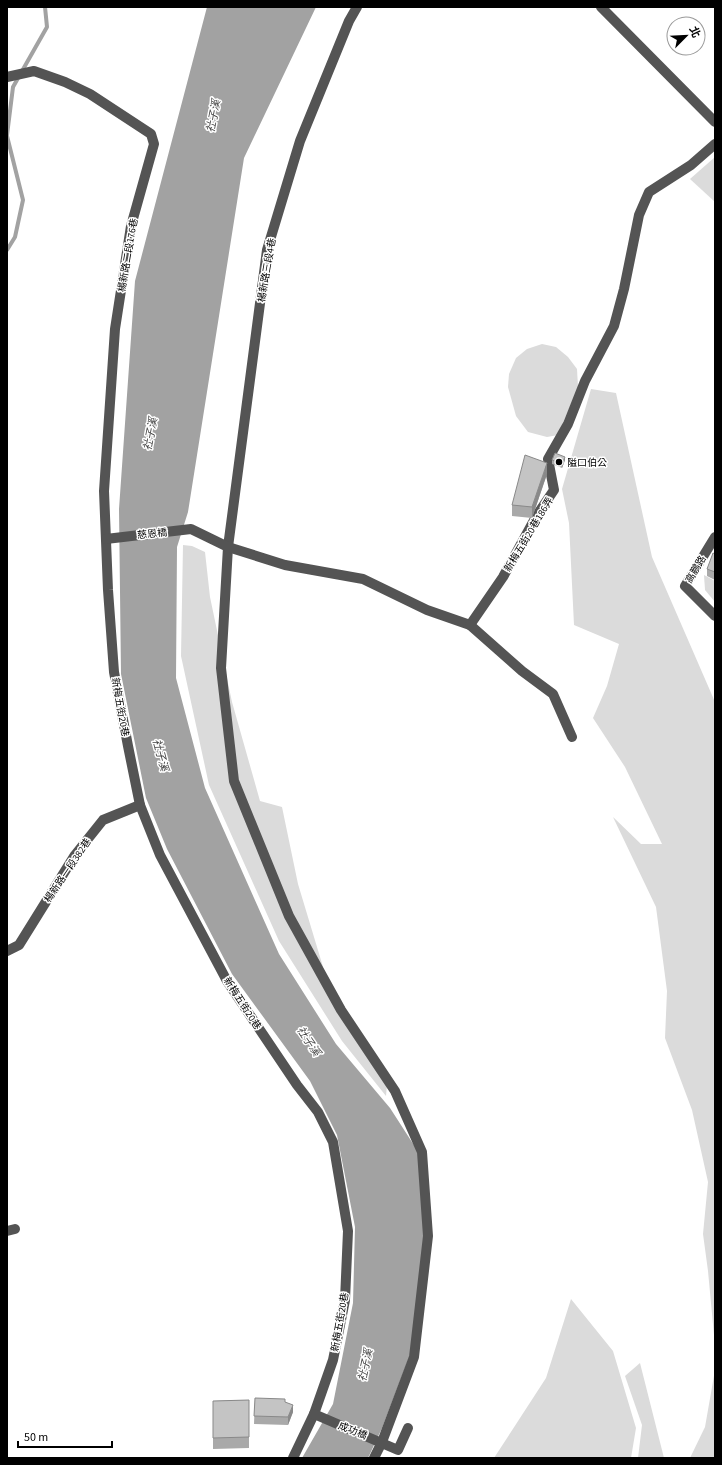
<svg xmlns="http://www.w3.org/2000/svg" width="722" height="1465" viewBox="0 0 722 1465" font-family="'Source Sans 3','Noto Sans TC',sans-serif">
<rect width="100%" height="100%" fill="#fff"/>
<!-- green -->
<g fill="#dbdbdb">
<path d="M 715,157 L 715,202 L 690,179 Z"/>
<path d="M 542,344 L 556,347 L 568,357 L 577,369 L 578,387 L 558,435 L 547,437 L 528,432 L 516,416 L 508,387 L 509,374 L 516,358 L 527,349 Z"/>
<path d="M 591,389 L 616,393 L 652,557 L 715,702 L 715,1346 L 708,1271 L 703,1234 L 708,1182 L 692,1110 L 665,1038 L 667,991 L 656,907 L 613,817 L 641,844 L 662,844 L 625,767 L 593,718 L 607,686 L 619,644 L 574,625 L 569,523 L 562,489 Z"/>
<path d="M 183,545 L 192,546 L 205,552 L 210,597 L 232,702 L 260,801 L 282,807 L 298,884 L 336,1010 L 387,1085 L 386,1096 L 342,1041 L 279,941 L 209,785 L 181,656 Z"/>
<path d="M 704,575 L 715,581 L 715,602 L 705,590 Z"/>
<path d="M 571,1299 L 613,1351 L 636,1428 L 631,1458 L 494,1458 L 546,1378 Z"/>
<path d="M 640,1363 L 664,1458 L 638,1458 L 642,1425 L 625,1376 Z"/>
<path d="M 715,1370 L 715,1458 L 690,1458 L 705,1427 Z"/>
</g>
<!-- water -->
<path fill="#a2a2a2" d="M 207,7 L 316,7 L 244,158 L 188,512 L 177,547 L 176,678 L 205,788 L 279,954 L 336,1044 L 390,1108 L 419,1153 L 424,1239 L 410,1355 L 382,1428 L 368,1458 L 302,1458 L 333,1404 L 353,1303 L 355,1227 L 337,1135 L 310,1081 L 232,974 L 167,849 L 146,798 L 121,674 L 119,509 L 135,281 Z"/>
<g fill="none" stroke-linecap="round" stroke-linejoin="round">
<!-- stream -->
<g stroke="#a2a2a2" stroke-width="4">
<path d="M 7,135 L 13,87 L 47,27 L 45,7"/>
<path d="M 7,136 L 23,200 L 15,237 L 7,250"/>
</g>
<!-- minor -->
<g stroke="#545454" stroke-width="10">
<path d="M 357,7 L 349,21 L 300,141 L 267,250 L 228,547 L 221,668 L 234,781 L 289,916 L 341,1010 L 395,1091 L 422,1152 L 428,1236 L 414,1357 L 382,1442 L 374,1458"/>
<path d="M 601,7 L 715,122"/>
<path d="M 7,77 L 34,71 L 65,82 L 90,94 L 151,134 L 154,144 L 131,226 L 115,329 L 104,491 L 108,590 L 114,672 L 128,746 L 140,805 L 160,855 L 227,981 L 297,1085 L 318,1112 L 333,1142 L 348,1231 L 345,1300 L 333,1360 L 314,1414 L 293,1458"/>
<path d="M 715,537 L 685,586 L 715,616"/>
<path d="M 106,539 L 191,529 L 228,547 L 285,565 L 363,579 L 427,610 L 470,625 L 503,577 L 537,515 L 554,490 L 548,459 L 568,424 L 585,381 L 614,326 L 624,289 L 639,215 L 649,192 L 691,165 L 715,144"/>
<path d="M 470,625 L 522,671 L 553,694 L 572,737"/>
<path d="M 7,951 L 19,945 L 75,855 L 103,820 L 140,805"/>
<path d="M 7,1231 L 15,1229"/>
<path d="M 314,1414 L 398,1450 L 408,1428"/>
</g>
</g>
<!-- wall -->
<g fill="#a9a9a9">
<path d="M 552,460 L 565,460 L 562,468 L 552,464 Z"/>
<path d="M 547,474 L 532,518 L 512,516 L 512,505 Z"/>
<path d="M 715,554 L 715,580 L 707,576 L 707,569 Z"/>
<path d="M 255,1398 L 285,1402 L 293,1412 L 288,1425 L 254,1424 Z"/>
<path d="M 249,1400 L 249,1448 L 213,1449 L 213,1401 Z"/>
</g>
<!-- shaded-wall -->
<g fill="#898989">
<path d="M 565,457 L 565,460 L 562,468 L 562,464 Z"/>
<path d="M 547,463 L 547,474 L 532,518 L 532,507 Z"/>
<path d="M 293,1405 L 293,1412 L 288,1425 L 288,1417 Z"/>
</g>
<!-- building -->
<g fill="#c4c4c4" stroke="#898989">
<path d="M 555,453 L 565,457 L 562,464 L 552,460 Z"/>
<path d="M 525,455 L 547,463 L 532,507 L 512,505 Z"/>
<path d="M 713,553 L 715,554 L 715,572 L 707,569 Z"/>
<path d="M 255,1398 L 285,1399 L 285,1402 L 293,1405 L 288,1417 L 254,1416 Z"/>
<path d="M 249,1400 L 249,1437 L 213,1438 L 213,1401 Z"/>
</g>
<!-- markers -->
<circle fill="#000" stroke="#fff" stroke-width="1.5" cx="559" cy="462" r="4"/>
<g text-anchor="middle" stroke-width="3" stroke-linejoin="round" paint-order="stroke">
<!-- street labels -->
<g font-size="10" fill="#000" stroke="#fff">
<text transform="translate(127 255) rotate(-80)" y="4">楊新路二段176巷</text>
<text transform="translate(266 270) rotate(-80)" y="4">楊新路三段4巷</text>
<text transform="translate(152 533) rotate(-6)" y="4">慈恩橋</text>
<text transform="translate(528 534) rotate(-59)" y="4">新梅五街20巷186弄</text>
<text transform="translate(695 569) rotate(-59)" y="4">高鵬路</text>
<text transform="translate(121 707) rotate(80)" y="4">新梅五街20巷</text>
<text transform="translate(67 870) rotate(-56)" y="4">楊新路一段382巷</text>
<text transform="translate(243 1003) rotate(57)" y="4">新梅五街20巷</text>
<text transform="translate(339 1322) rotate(-80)" y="4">新梅五街20巷</text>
<text transform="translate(353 1430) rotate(22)" y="4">成功橋</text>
</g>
<!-- poi labels -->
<g font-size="10" fill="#000" stroke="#fff" text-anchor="start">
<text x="567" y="466">隘口伯公</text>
</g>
<!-- water labels -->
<g font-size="11" font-style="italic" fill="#434343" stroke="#fff">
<text transform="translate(213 116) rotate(-79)" y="4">社子溪</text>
<text transform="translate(150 434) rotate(-79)" y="4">社子溪</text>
<text transform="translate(161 755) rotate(75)" y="4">社子溪</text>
<text transform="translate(309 1041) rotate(56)" y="4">社子溪</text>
<text transform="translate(365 1365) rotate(-78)" y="4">社子溪</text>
</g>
</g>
<!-- border -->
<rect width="722" height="1465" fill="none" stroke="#000000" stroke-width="16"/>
<!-- north arrow -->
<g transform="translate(686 36) rotate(66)"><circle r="19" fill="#ffffff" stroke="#999999"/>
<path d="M0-3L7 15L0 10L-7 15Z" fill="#000000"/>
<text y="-6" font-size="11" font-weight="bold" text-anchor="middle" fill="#000000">北</text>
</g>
<!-- scale -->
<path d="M18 1441v6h94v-6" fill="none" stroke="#000000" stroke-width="2"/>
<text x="24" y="1441" font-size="12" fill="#000000" stroke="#ffffff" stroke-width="3" paint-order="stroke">50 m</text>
</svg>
